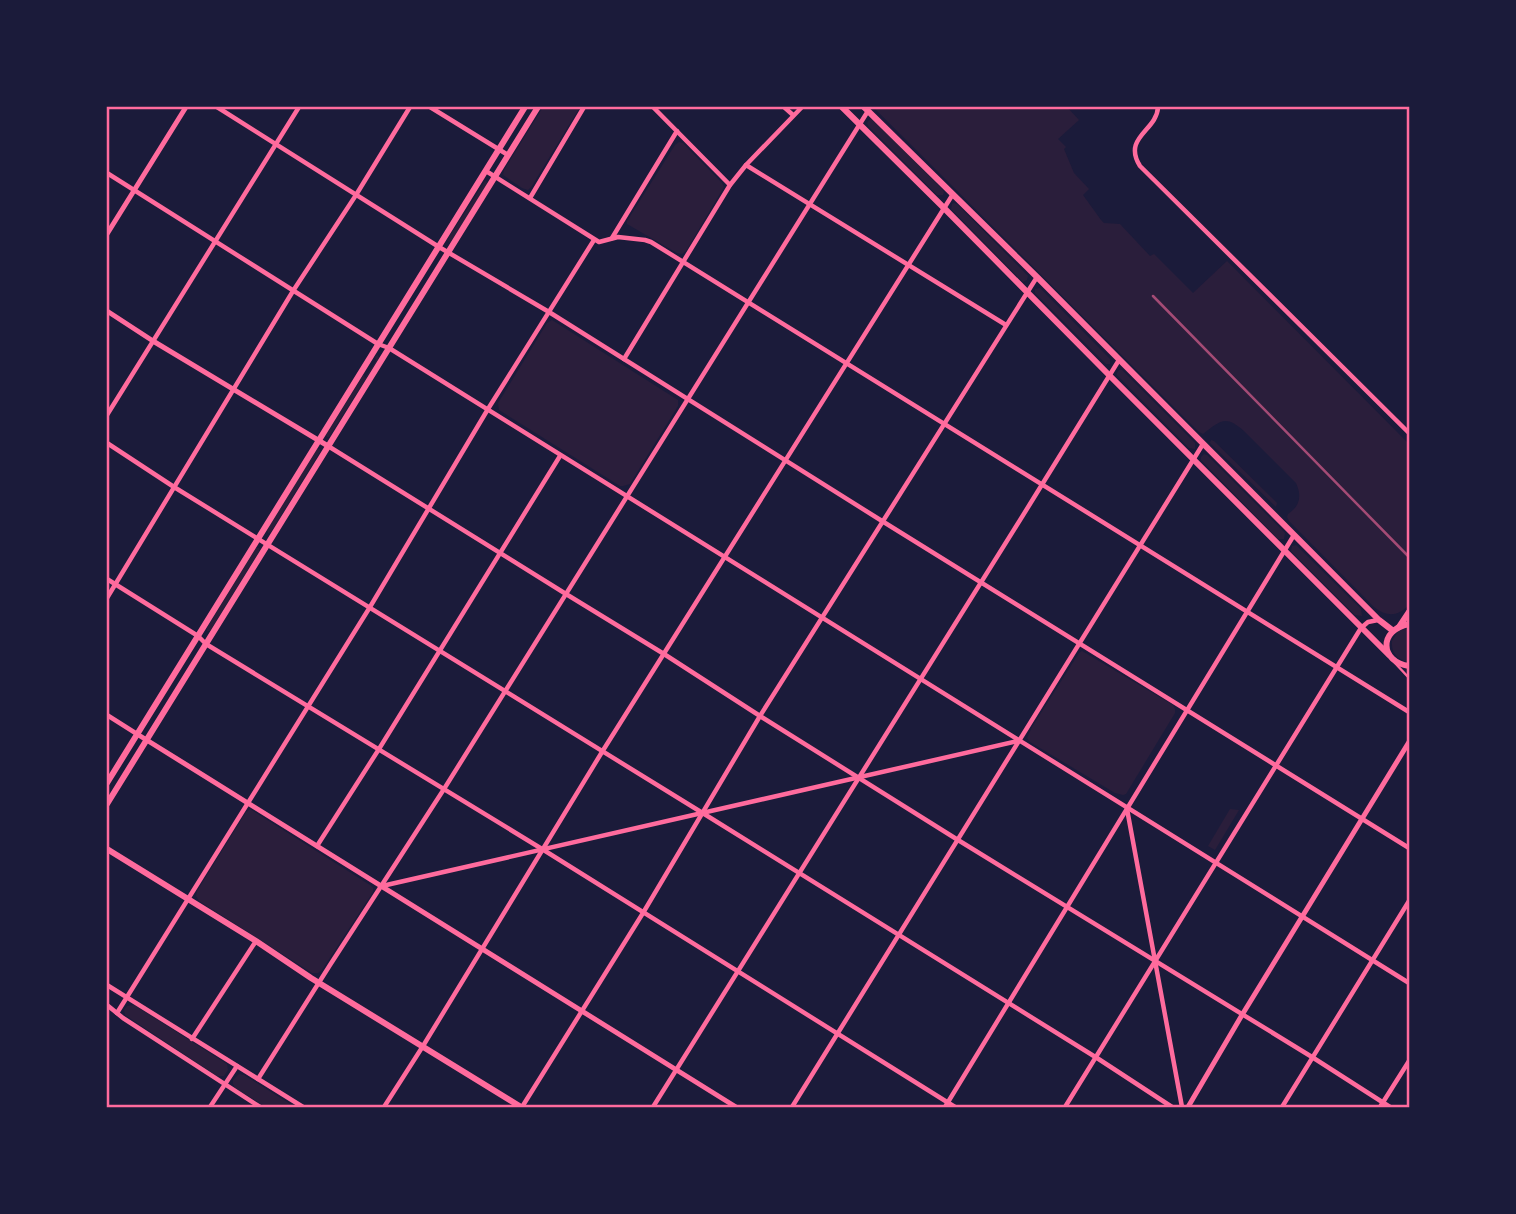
<svg xmlns="http://www.w3.org/2000/svg" width="1516" height="1214" viewBox="0 0 1516 1214" font-family="Signika,sans-serif">
<rect width="100%" height="100%" fill="#1b1b3a"/>
<!-- green -->
<g fill="#2a1e3b">
<path d="M 543,107 L 580,107 L 532,186 L 528,190 L 522,188 L 503,175 L 504,170 Z"/>
<path d="M 873,107 L 1067,107 L 1079,120 L 1058,139 L 1066,147 L 1064,149 L 1074,173 L 1089,189 L 1083,195 L 1101,220 L 1104,223 L 1120,224 L 1150,256 L 1154,254 L 1193,293 L 1227,261 L 1409,444 L 1409,605 C 1397,617 1387,617 1374,607 L 1289,521 L 1287,517 L 1288,514 C 1300,506 1302,496 1296,483 L 1244,431 C 1225,414 1220,421 1203,434 L 1199,432 Z"/>
<path d="M 871,118 L 874,120 L 942,189 L 944,192 L 943,195 L 937,195 L 868,126 L 867,123 Z"/>
<path d="M 679,142 L 683,143 L 722,183 L 724,187 L 686,251 L 682,254 L 677,253 L 627,224 L 627,221 L 675,145 Z"/>
<path d="M 485,181 L 488,183 L 451,243 L 447,240 Z"/>
<path d="M 954,203 L 957,204 L 1028,276 L 1027,280 L 1023,282 L 951,209 L 952,204 Z"/>
<path d="M 1040,288 L 1110,359 L 1110,364 L 1106,364 L 1035,293 L 1035,289 Z"/>
<path d="M 552,320 L 678,400 L 678,406 L 630,484 L 623,486 L 620,486 L 499,410 L 498,403 L 547,323 Z"/>
<path d="M 378,355 L 379,358 L 329,437 L 327,437 L 326,435 L 364,374 L 365,378 L 376,361 L 375,356 Z"/>
<path d="M 1119,370 L 1122,370 L 1195,443 L 1195,449 L 1189,448 L 1117,375 L 1117,373 Z"/>
<path d="M 1211,440 L 1214,441 L 1277,503 L 1276,507 L 1210,443 Z"/>
<path d="M 317,449 L 320,449 L 320,452 L 271,532 L 268,533 L 267,530 Z"/>
<path d="M 1204,454 L 1207,455 L 1285,533 L 1284,539 L 1278,539 L 1201,460 L 1201,457 Z"/>
<path d="M 1296,545 L 1361,609 L 1362,616 L 1355,615 L 1291,551 L 1292,546 Z"/>
<path d="M 256,548 L 259,548 L 260,550 L 210,631 L 207,631 L 207,628 Z"/>
<path d="M 1409,628 L 1409,662 C 1397,660 1391,653 1392,641 L 1398,631 Z"/>
<path d="M 1082,651 L 1173,705 L 1175,709 L 1175,713 L 1126,794 L 1123,795 L 1115,793 L 1030,742 L 1027,738 L 1032,727 L 1079,653 Z"/>
<path d="M 250,809 L 370,885 L 373,888 L 373,892 L 322,970 L 318,973 L 312,973 L 199,901 L 196,896 L 197,891 L 246,812 Z"/>
<path d="M 1230,809 L 1239,810 L 1215,850 L 1208,846 Z"/>
<path d="M 134,1005 L 227,1064 L 228,1070 L 224,1076 L 217,1076 L 125,1015 L 124,1010 L 127,1006 Z"/>
<path d="M 239,1074 L 244,1075 L 295,1107 L 266,1107 L 235,1088 L 233,1084 L 233,1080 Z"/>
</g>
<g fill="none" stroke-linecap="round" stroke-linejoin="round">
<!-- service -->
<path stroke="#ff6b9d" stroke-width="2.5" d="M 1395,663 L 1409,678"/>
<!-- minor -->
<g stroke="#ff6b9d" stroke-width="4.5">
<path d="M 217,107 L 439,247 L 549,312 L 882,521 L 1409,848"/>
<path d="M 430,107 L 508,155"/>
<path d="M 653,107 L 730,185"/>
<path d="M 784,107 L 793,115"/>
<path d="M 1158,107 C 1157,131 1122,137 1140,166 L 1409,433"/>
<path d="M 107,108 L 108,107"/>
<path d="M 746,165 L 1006,325"/>
<path d="M 486,171 L 599,242 L 618,237 L 645,240 L 651,242 L 1409,712"/>
<path d="M 107,173 L 378,344 L 389,348 L 1409,983"/>
<path d="M 530,198 L 584,107"/>
<path d="M 612,238 L 677,131"/>
<path d="M 624,359 L 730,185 L 746,165 L 802,107"/>
<path d="M 107,415 L 299,107"/>
<path d="M 107,443 L 174,487 L 701,812 L 1097,1058 L 1172,1107"/>
<path d="M 328,446 L 566,594 L 664,654 L 760,716 L 958,840 L 1312,1057 L 1390,1107"/>
<path d="M 107,579 L 198,636 L 206,644 L 542,849 L 955,1107"/>
<path d="M 107,598 L 293,291 L 356,195 L 410,107"/>
<path d="M 107,715 L 137,734"/>
<path d="M 1127,809 L 1182,1107"/>
<path d="M 317,846 L 379,749 L 560,456"/>
<path d="M 382,886 L 1018,741"/>
<path d="M 107,985 L 303,1107"/>
<path d="M 107,1005 L 123,1018 L 260,1107"/>
<path d="M 117,1013 L 370,607 L 488,409 L 594,240"/>
<path d="M 192,1039 L 256,941"/>
<path d="M 258,1079 L 330,965 L 444,789 L 868,111"/>
<path d="M 210,1107 L 237,1066"/>
<path d="M 384,1107 L 423,1046 L 602,752 L 953,194"/>
<path d="M 522,1107 L 643,913 L 760,716 L 1037,277"/>
<path d="M 653,1107 C 809,859 965,610 1119,360"/>
<path d="M 792,1107 L 1203,444"/>
<path d="M 945,1107 L 1294,535"/>
<path d="M 1065,1107 L 1361,628 L 1368,622 L 1378,620"/>
<path d="M 1282,1107 L 1409,901"/>
<path d="M 1380,1107 L 1409,1061"/>
</g>
<!-- tertiary -->
<g stroke="#ff6b9d" stroke-width="5">
<path d="M 107,234 L 186,107"/>
<path d="M 107,311 L 153,341 L 328,446"/>
<path d="M 137,734 L 736,1107"/>
<path d="M 1188,1107 L 1242,1015 L 1409,742"/>
</g>
<!-- secondary -->
<g stroke="#ff6b9d" stroke-width="6">
<path d="M 842,107 L 944,208 L 1109,375 L 1389,655"/>
<path d="M 864,107 L 1037,277 L 1379,620 L 1392,630"/>
<path d="M 1409,624 C 1378,630 1380,662 1409,666"/>
<path d="M 1399,627 L 1409,612"/>
<path d="M 107,783 L 525,107"/>
<path d="M 107,804 L 538,107"/>
<path d="M 107,849 L 256,941 L 311,978 L 521,1107"/>
</g>
<!-- rail -->
<path stroke="#a44b75" stroke-width="2.5" d="M 1153,296 L 1409,557"/>
</g>
<!-- border -->
<rect width="1516" height="1214" fill="none" stroke="#1b1b3a" stroke-width="217"/>
<rect x="108" y="108" width="1300" height="998" fill="none" stroke="#ff6b9d" stroke-width="2.5"/>
</svg>
